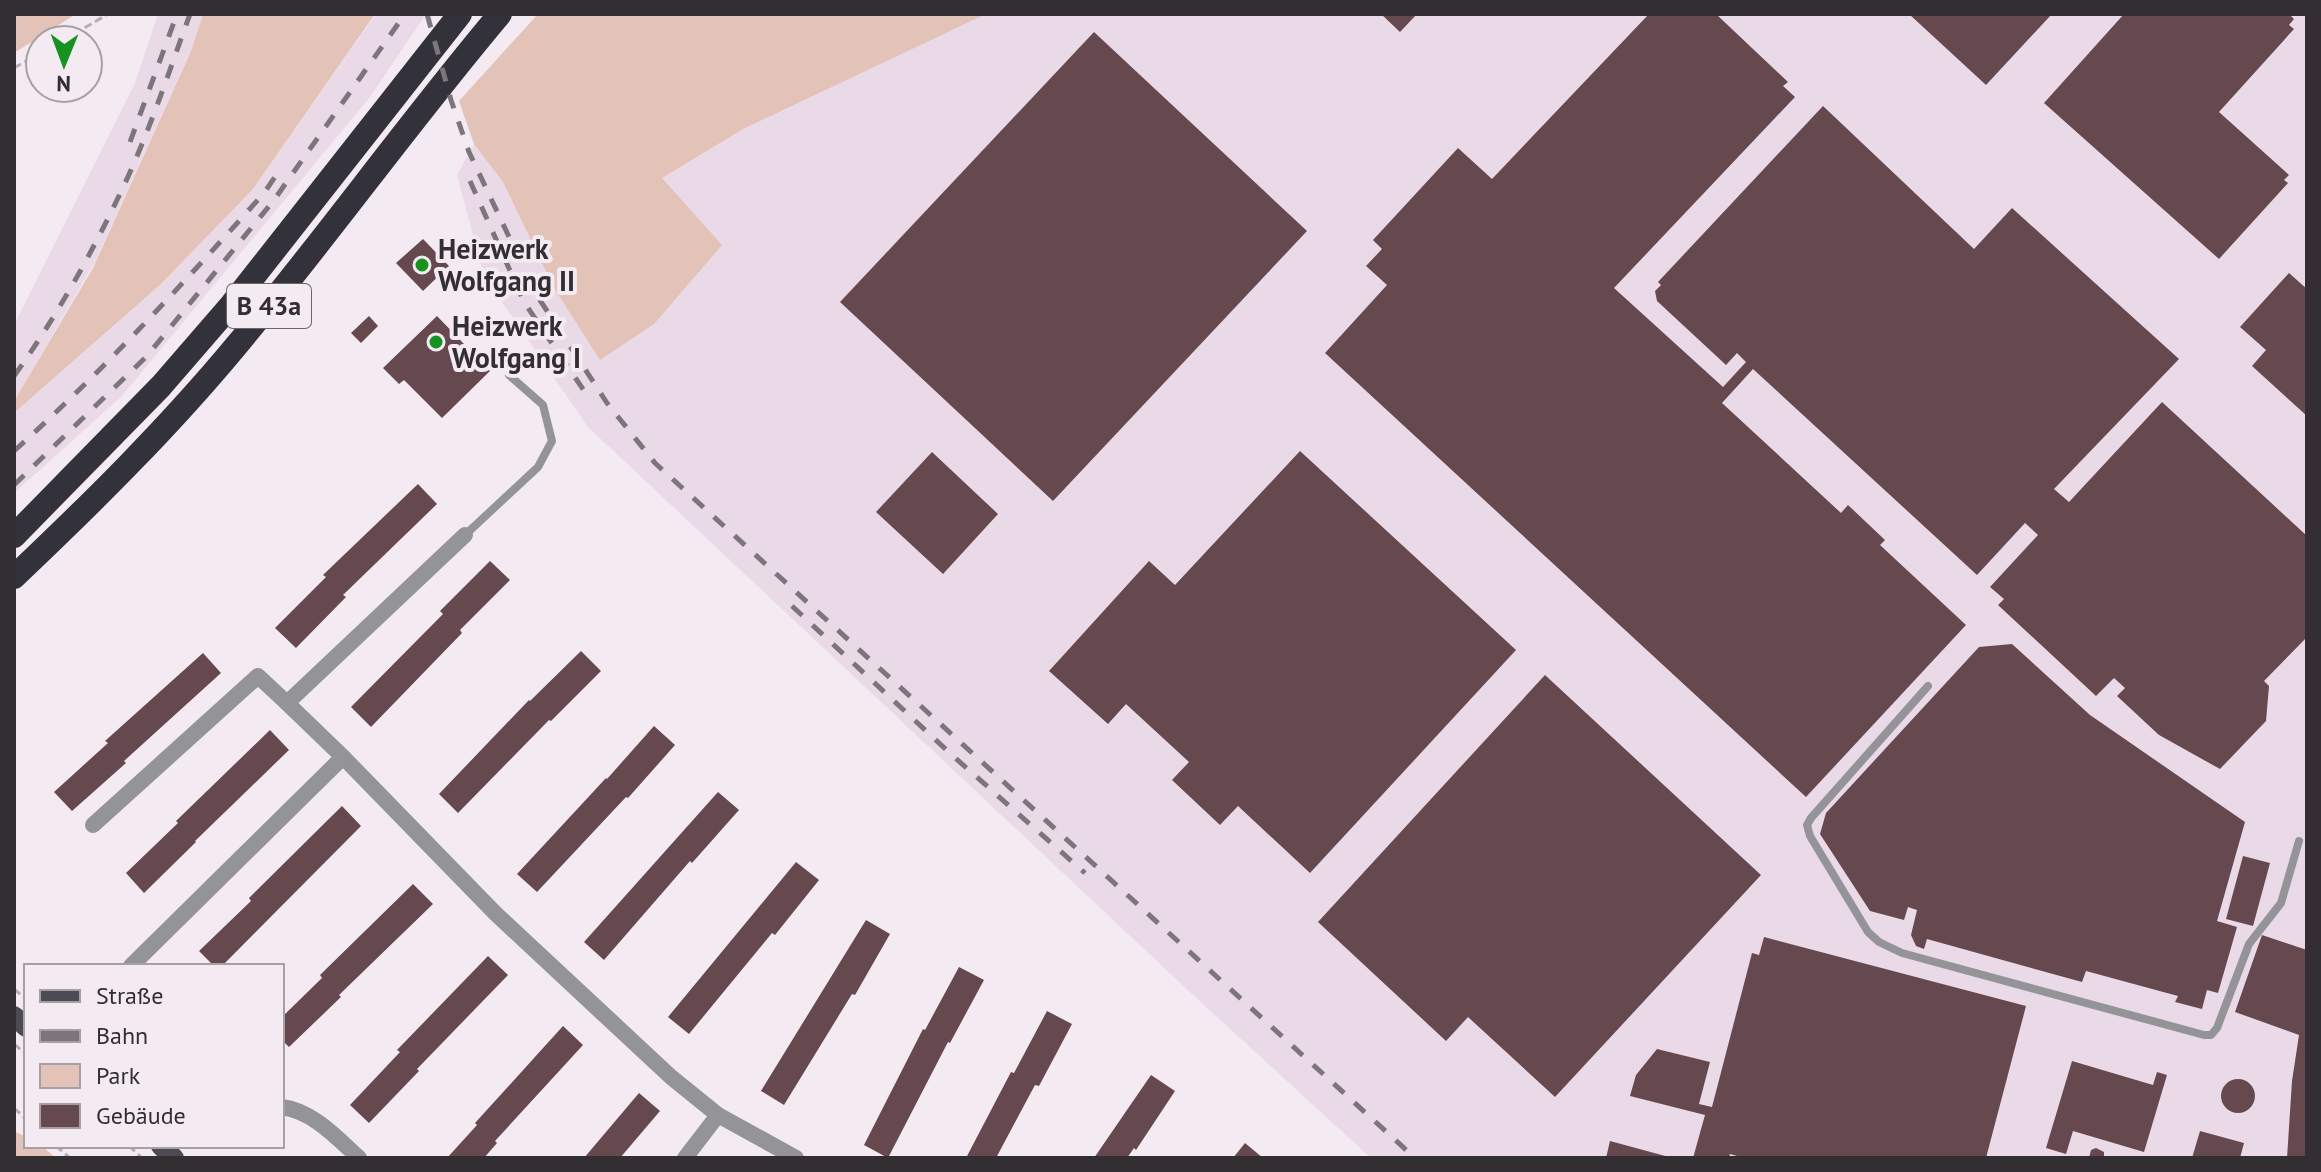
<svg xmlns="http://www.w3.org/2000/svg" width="2321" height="1172" viewBox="0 0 2321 1172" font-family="'PT Sans',sans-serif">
<rect width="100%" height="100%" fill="#f4eaf2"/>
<!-- built -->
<g fill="#eadae7">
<path d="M 158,14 L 203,14 L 191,50 L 96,260 L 14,401 L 14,325 L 135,83 Z"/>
<path d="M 376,14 L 426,14 L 370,97 L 121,397 L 14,493 L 14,413 L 161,284 L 253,189 Z"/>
<path d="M 576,14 L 2307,14 L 2307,1158 L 1371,1158 L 1192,994 L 588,427 L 484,276 L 457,175 L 474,144 L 503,182 L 554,288 L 598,356 Z"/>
</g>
<!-- green -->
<g fill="#e3c2b7">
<path d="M 14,14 L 76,14 L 14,53 Z"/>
<path d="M 203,14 L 375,14 L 253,189 L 161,284 L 14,413 L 14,401 L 93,268 L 191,51 Z"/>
<path d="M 538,14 L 986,14 L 743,129 L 662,178 L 722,245 L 654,324 L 600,360 L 554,288 L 503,182 L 474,144 L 459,101 Z"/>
<path d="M 14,1131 L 26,1137 L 26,1146 L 42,1146 L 56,1158 L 14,1158 Z"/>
</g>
<!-- building -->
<g fill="#66494f">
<path d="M 1381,14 L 1417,14 L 1400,32 Z"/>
<path d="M 1649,14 L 1716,14 L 1788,82 L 1783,86 L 1795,97 L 1614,288 L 1723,387 L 1746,362 L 1737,353 L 1726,365 L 1657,301 L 1655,291 L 1661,285 L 1658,282 L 1823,106 L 1974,249 L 2012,208 L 2179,359 L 2054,489 L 2069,502 L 2162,402 L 2307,536 L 2307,637 L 2264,681 L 2269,686 L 2266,721 L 2220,769 L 2159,735 L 2117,696 L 2125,688 L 2114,678 L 2096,696 L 1998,605 L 2004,599 L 1990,587 L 2038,535 L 2025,523 L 1977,575 L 1753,369 L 1722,403 L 1841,513 L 1848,505 L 1885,540 L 1880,545 L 1966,625 L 1806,797 L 1325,353 L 1387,285 L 1366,266 L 1382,249 L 1373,240 L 1458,148 L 1492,179 Z"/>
<path d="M 1909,14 L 2052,14 L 1986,85 Z"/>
<path d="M 2124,14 L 2289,14 L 2294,19 L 2289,25 L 2294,29 L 2219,112 L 2289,175 L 2284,180 L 2288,183 L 2219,259 L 2044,103 Z"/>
<path d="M 1094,32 L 1307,231 L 1053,501 L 840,302 Z"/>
<path d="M 423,239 L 449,266 L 423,291 L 396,263 Z"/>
<path d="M 2289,273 L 2307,289 L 2307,416 L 2252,366 L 2266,350 L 2240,327 Z"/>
<path d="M 369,316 L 378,326 L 361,343 L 351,333 Z"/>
<path d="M 437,316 L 490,371 L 442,418 L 404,380 L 399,384 L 383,368 Z"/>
<path d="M 1300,451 L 1516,650 L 1310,873 L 1238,806 L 1220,825 L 1172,780 L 1189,762 L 1126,704 L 1108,724 L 1049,671 L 1149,561 L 1175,585 Z"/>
<path d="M 932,452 L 998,514 L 943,574 L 876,512 Z"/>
<path d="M 418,484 L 437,504 L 343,595 L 346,597 L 296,648 L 275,628 L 326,577 L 323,575 Z"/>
<path d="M 490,561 L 510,580 L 460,630 L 462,633 L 371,727 L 351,707 L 443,614 L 440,611 Z"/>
<path d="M 2012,644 L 2090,715 L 2245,822 L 2217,921 L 2237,927 L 2218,993 L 2207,990 L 2202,1009 L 2175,1002 L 2178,996 L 2086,971 L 2082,982 L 1927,939 L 1924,949 L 1916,946 L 1911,935 L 1917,910 L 1908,907 L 1904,920 L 1870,911 L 1820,834 L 1826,813 L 1979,647 Z"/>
<path d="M 581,651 L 601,671 L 551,721 L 549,720 L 458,813 L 439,794 L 529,700 L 530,701 Z"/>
<path d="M 203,653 L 221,673 L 124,761 L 126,763 L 72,811 L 54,792 L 108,743 L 105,741 Z"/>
<path d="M 1545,675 L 1761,875 L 1555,1097 L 1468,1017 L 1446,1041 L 1318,922 Z"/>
<path d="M 654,726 L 675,745 L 628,798 L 626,797 L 537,892 L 517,874 L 606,778 L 607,779 Z"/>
<path d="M 270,730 L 289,750 L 195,841 L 196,842 L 144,893 L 126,873 L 178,823 L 176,821 Z"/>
<path d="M 718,792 L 739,810 L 692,863 L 690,861 L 604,960 L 584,942 Z"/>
<path d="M 342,806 L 361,826 L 222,966 L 214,966 L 199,951 L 251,901 L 249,898 Z"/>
<path d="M 2243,856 L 2270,863 L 2253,926 L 2226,919 Z"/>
<path d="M 796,862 L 819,880 L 775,935 L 772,933 L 689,1034 L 668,1017 Z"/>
<path d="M 413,884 L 433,904 L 339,995 L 341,997 L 289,1047 L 282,1040 L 282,1017 L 322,978 L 320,975 Z"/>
<path d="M 866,920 L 890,934 L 855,995 L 852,994 L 784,1105 L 761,1091 Z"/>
<path d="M 2262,935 L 2307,950 L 2307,1158 L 2287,1158 L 2292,1081 L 2299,1035 L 2235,1012 Z"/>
<path d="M 1764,937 L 2026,1006 L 1986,1158 L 1744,1158 L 1730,1154 L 1729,1158 L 1693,1158 L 1705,1115 L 1630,1096 L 1636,1075 L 1657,1049 L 1710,1062 L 1699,1104 L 1712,1107 L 1752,953 L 1759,955 Z"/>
<path d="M 488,956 L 508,975 L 417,1069 L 419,1071 L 369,1123 L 350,1105 L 400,1052 L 397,1050 Z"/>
<path d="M 959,967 L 984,980 L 950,1043 L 948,1042 L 888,1158 L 864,1145 L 923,1029 L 925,1030 Z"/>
<path d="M 1047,1011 L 1072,1024 L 1039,1086 L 1035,1085 L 996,1158 L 966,1158 L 1011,1072 L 1014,1073 Z"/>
<path d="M 563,1026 L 583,1045 L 495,1141 L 497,1143 L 484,1158 L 447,1158 L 477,1125 L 475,1123 Z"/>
<path d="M 2072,1061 L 2153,1085 L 2157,1072 L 2167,1075 L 2144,1152 L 2073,1131 L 2066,1154 L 2046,1148 Z"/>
<path d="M 1151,1075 L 1175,1091 L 1136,1150 L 1134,1148 L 1127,1158 L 1094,1158 Z"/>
<circle cx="2238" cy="1096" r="17"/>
<path d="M 639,1093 L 660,1111 L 620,1158 L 584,1158 Z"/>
<path d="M 2200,1131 L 2244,1143 L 2240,1158 L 2192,1158 Z"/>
<path d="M 1610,1141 L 1669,1157 L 1669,1158 L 1606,1158 Z"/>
<path d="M 1245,1143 L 1263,1158 L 1233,1158 Z"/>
<path d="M 2096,1148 L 2104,1152 L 2104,1158 L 2089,1158 L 2091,1150 Z"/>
</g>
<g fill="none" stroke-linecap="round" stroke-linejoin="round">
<!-- path -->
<g stroke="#b6aeb5" stroke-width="3" stroke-dasharray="8 4" stroke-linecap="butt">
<path d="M 64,40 L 108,14"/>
<path d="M 14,68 L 40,53"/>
<path d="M 14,989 L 26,999"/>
<path d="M 14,1044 L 26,1054"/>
<path d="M 14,1108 L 26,1119"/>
<path d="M 56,1146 L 70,1158"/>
<path d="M 129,1146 L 142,1158"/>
</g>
<!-- lane -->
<g stroke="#949397" stroke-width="8">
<path d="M 465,535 L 538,467 L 552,441 L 543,405 L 509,375"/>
<path d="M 1928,686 L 1811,818 L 1807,825 L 1810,836 L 1868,932 L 1879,942 L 1902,953 L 2204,1035 L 2211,1035 L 2217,1028 L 2249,944 L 2281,903 L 2299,841"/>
</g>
<!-- street -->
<g stroke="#949397" stroke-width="16">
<path d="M 343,757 L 496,914 L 671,1077 L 718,1115"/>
<path d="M 93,825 L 258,676 L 287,703"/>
<path d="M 131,966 L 343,757 L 287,703 L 465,535"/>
<path d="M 282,1107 C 313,1111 337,1138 359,1158"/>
<path d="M 685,1158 L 718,1115 L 796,1158"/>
</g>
<!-- primary -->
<g stroke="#4c4a52" stroke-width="20">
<path d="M 14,1016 L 26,1027"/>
<path d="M 161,1146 L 174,1158"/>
</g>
<!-- highway -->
<g stroke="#33313a" stroke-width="24">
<path d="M 14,536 L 161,386 L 232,304 L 460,14"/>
<path d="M 14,577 C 92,503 168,428 236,346 C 327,237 409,122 500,14"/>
</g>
<!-- rail -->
<g stroke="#7c767b" stroke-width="5" stroke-dasharray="14 14" stroke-linecap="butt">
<path d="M 427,14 L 451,100 L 469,152 L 536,294 L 607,403 L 655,463 L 1415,1158"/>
<path d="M 130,142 L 177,14"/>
<path d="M 470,181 L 524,302 L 589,398"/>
<path d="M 14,376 C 53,322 87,262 116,202 C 146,142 167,77 190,14"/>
<path d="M 14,451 C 103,371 184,283 264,193 L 275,177"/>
<path d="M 14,485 L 147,356 L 274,200 L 405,14"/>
<path d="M 792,606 L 953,756 L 1085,873"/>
</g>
</g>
<!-- markers -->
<g fill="#169221" stroke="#f4eaf2" stroke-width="3">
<circle cx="422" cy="265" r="8"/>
<circle cx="436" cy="342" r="8"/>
</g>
<g text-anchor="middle" stroke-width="8" stroke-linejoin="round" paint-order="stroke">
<!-- shield labels -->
<rect fill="#f4eaf2" stroke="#6c666b" stroke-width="2" x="227" y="284" width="84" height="44" rx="6"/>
<g font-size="26" font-weight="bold" fill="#322e31">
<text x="269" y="315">B 43a</text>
</g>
<!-- poi labels -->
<g font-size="28" font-weight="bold" fill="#322e31" stroke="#f4eaf2" text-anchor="start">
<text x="438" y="259">Heizwerk<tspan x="438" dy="32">Wolfgang II</tspan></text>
<text x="452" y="336">Heizwerk<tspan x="452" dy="32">Wolfgang I</tspan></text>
</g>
</g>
<!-- border -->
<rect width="2321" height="1172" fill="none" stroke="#322e31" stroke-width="32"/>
<!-- legend -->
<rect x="24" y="964" width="260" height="184" fill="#f4eaf2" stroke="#a69fa5" stroke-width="2"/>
<rect x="40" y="990" width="40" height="12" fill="#4c4a52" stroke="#a69fa5" stroke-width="2"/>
<text x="96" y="1004" font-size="24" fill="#322e31">Straße</text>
<rect x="40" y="1030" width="40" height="12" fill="#7c767b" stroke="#a69fa5" stroke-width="2"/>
<text x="96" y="1044" font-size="24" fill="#322e31">Bahn</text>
<rect x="40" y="1064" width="40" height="24" fill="#e3c2b7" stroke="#a69fa5" stroke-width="2"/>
<text x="96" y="1084" font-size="24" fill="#322e31">Park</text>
<rect x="40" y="1104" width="40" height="24" fill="#66494f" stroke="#a69fa5" stroke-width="2"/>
<text x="96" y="1124" font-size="24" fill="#322e31">Gebäude</text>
<!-- north arrow -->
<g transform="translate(64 64) rotate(181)"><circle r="38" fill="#f4eaf2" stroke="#a69fa5" stroke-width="2"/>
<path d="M0-6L14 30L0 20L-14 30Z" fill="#169221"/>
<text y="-12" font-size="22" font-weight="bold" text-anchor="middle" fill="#322e31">N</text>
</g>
</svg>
